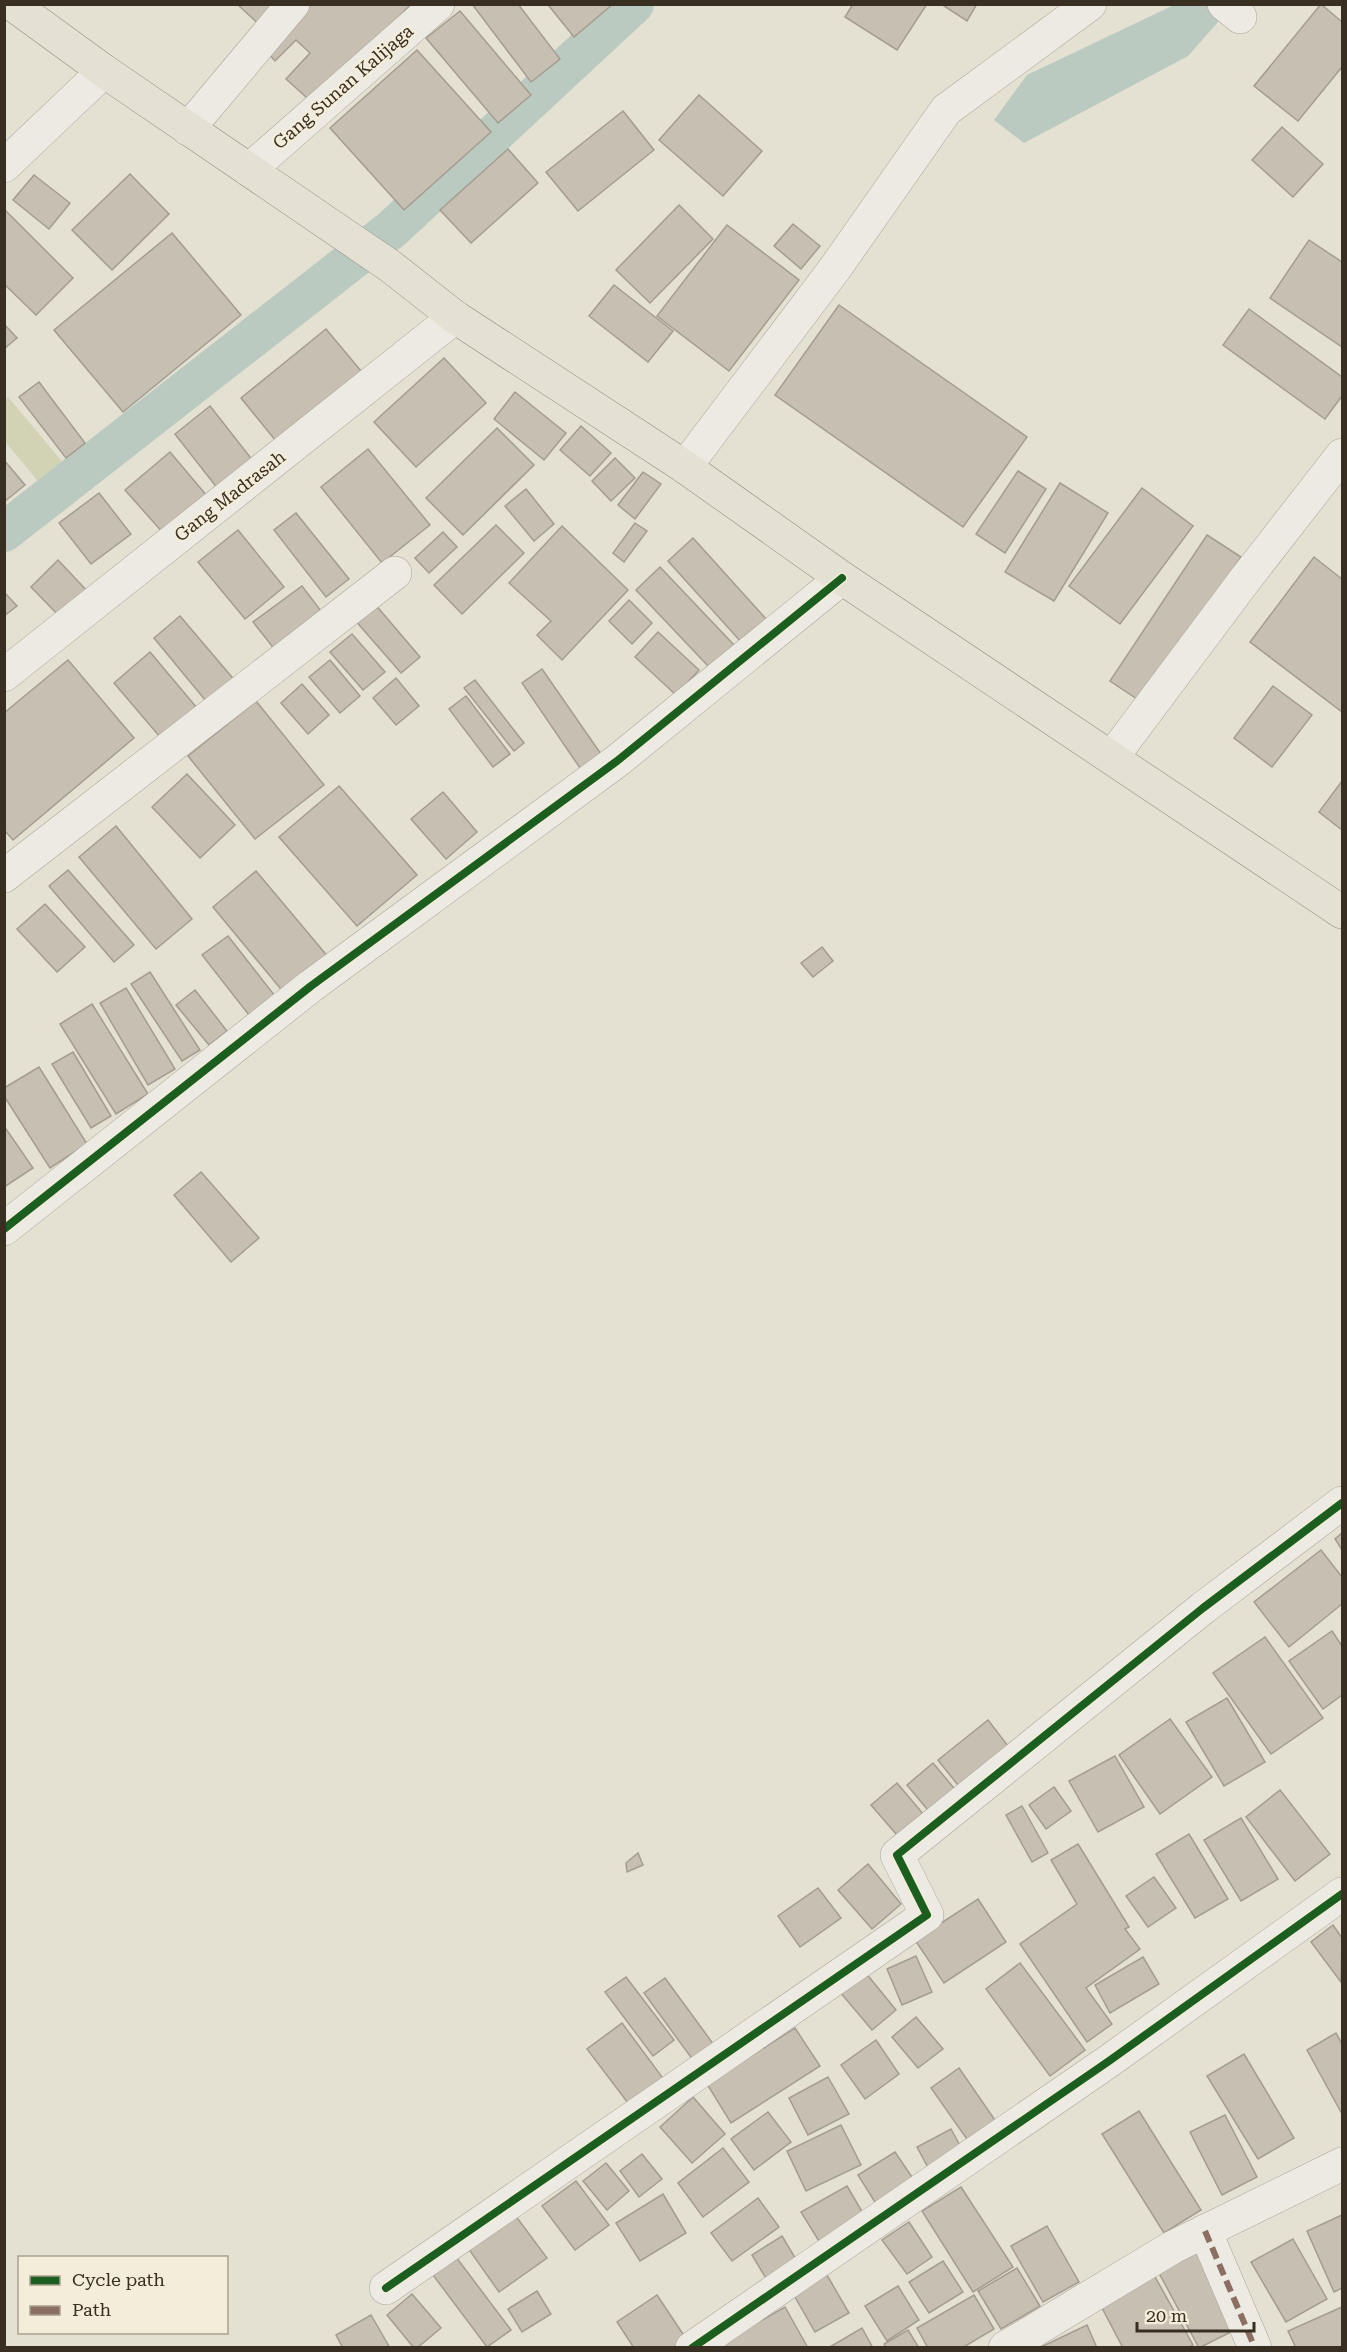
<svg xmlns="http://www.w3.org/2000/svg" width="1347" height="2352" viewBox="0 0 1347 2352" font-family="'Roboto Serif',serif">
<rect width="100%" height="100%" fill="#e4e0d2"/>
<!-- green -->
<path fill="#d2d3b5" d="M 8,397 L 65,465 L 41,485 L 5,441 L 5,400 Z"/>
<!-- water -->
<path fill="#bbcac1" d="M 1174,5 L 1233,5 L 1188,56 L 1024,143 L 994,120 L 1027,75 Z"/>
<g fill="none" stroke-linecap="round" stroke-linejoin="round">
<!-- canal -->
<path stroke="#bbcac1" stroke-width="40" d="M 4,532 L 392,229 L 634,4"/>
</g>
<!-- building -->
<g fill="#c8bfb3" stroke="#a49c91" stroke-width="1.5">
<path d="M 237,4 L 284,4 L 263,28 Z"/>
<path d="M 308,4 L 411,4 L 316,106 L 286,79 L 310,53 L 296,40 L 275,61 L 266,51 Z"/>
<path d="M 472,4 L 518,4 L 560,59 L 531,82 Z"/>
<path d="M 551,4 L 613,4 L 574,37 L 549,6 Z"/>
<path d="M 853,4 L 927,4 L 897,50 L 845,17 Z"/>
<path d="M 941,4 L 977,4 L 967,21 Z"/>
<path d="M 1321,4 L 1342,22 L 1342,67 L 1298,121 L 1254,86 Z"/>
<path d="M 460,11 L 531,95 L 498,123 L 426,38 Z"/>
<path d="M 417,50 L 491,132 L 404,210 L 330,128 Z"/>
<path d="M 699,95 L 762,151 L 723,196 L 659,140 Z"/>
<path d="M 623,111 L 654,150 L 578,211 L 546,172 Z"/>
<path d="M 1282,127 L 1323,164 L 1293,197 L 1252,160 Z"/>
<path d="M 508,149 L 538,183 L 471,243 L 440,210 Z"/>
<path d="M 130,174 L 169,214 L 112,270 L 72,230 Z"/>
<path d="M 34,175 L 70,203 L 49,229 L 13,200 Z"/>
<path d="M 679,205 L 713,239 L 650,303 L 616,270 Z"/>
<path d="M 5,210 L 73,278 L 36,315 L 4,284 Z"/>
<path d="M 793,224 L 820,246 L 801,269 L 774,246 Z"/>
<path d="M 727,225 L 799,280 L 729,371 L 657,316 Z"/>
<path d="M 172,233 L 241,315 L 123,412 L 54,330 Z"/>
<path d="M 1309,240 L 1342,262 L 1342,347 L 1270,298 Z"/>
<path d="M 614,285 L 673,331 L 648,362 L 589,316 Z"/>
<path d="M 839,305 L 1027,437 L 963,527 L 775,395 Z"/>
<path d="M 1249,309 L 1342,377 L 1342,396 L 1325,419 L 1223,345 Z"/>
<path d="M 4,324 L 17,338 L 4,349 Z"/>
<path d="M 326,329 L 366,377 L 280,446 L 241,398 Z"/>
<path d="M 444,358 L 486,403 L 416,467 L 374,422 Z"/>
<path d="M 39,382 L 85,443 L 66,458 L 19,397 Z"/>
<path d="M 515,392 L 566,433 L 544,460 L 494,419 Z"/>
<path d="M 210,406 L 254,462 L 218,489 L 175,434 Z"/>
<path d="M 581,426 L 611,453 L 590,476 L 560,450 Z"/>
<path d="M 497,428 L 534,465 L 463,535 L 426,498 Z"/>
<path d="M 368,449 L 430,525 L 382,563 L 321,487 Z"/>
<path d="M 170,452 L 207,496 L 164,534 L 125,490 Z"/>
<path d="M 615,458 L 635,478 L 611,501 L 592,481 Z"/>
<path d="M 4,460 L 25,485 L 4,502 Z"/>
<path d="M 1018,471 L 1046,489 L 1005,553 L 976,534 Z"/>
<path d="M 643,472 L 661,484 L 635,519 L 618,505 Z"/>
<path d="M 1060,483 L 1108,513 L 1054,601 L 1005,572 Z"/>
<path d="M 1142,488 L 1193,526 L 1120,624 L 1069,586 Z"/>
<path d="M 526,489 L 554,524 L 534,541 L 505,506 Z"/>
<path d="M 99,493 L 131,534 L 91,564 L 59,523 Z"/>
<path d="M 296,513 L 349,579 L 326,597 L 274,530 Z"/>
<path d="M 635,523 L 647,531 L 624,562 L 613,553 Z"/>
<path d="M 496,525 L 524,553 L 462,614 L 434,585 Z"/>
<path d="M 562,526 L 628,590 L 562,660 L 537,635 L 551,621 L 509,583 Z"/>
<path d="M 238,530 L 284,587 L 245,619 L 198,562 Z"/>
<path d="M 443,532 L 457,547 L 429,573 L 415,558 Z"/>
<path d="M 1207,535 L 1241,557 L 1143,703 L 1110,681 Z"/>
<path d="M 693,538 L 767,620 L 742,643 L 668,561 Z"/>
<path d="M 1314,557 L 1342,579 L 1342,712 L 1250,642 Z"/>
<path d="M 58,560 L 89,593 L 61,618 L 31,587 Z"/>
<path d="M 660,567 L 734,645 L 709,667 L 636,590 Z"/>
<path d="M 302,586 L 327,619 L 279,655 L 253,622 Z"/>
<path d="M 4,592 L 17,606 L 4,616 Z"/>
<path d="M 629,600 L 652,623 L 632,644 L 609,621 Z"/>
<path d="M 374,603 L 420,657 L 401,673 L 354,619 Z"/>
<path d="M 180,616 L 242,689 L 215,712 L 154,638 Z"/>
<path d="M 658,632 L 699,670 L 676,695 L 635,657 Z"/>
<path d="M 352,634 L 385,672 L 363,690 L 330,652 Z"/>
<path d="M 150,652 L 202,714 L 166,744 L 114,683 Z"/>
<path d="M 68,660 L 134,738 L 13,840 L 4,830 L 4,713 Z"/>
<path d="M 330,660 L 360,696 L 340,713 L 309,677 Z"/>
<path d="M 542,669 L 601,754 L 580,768 L 522,683 Z"/>
<path d="M 396,678 L 419,706 L 396,725 L 373,698 Z"/>
<path d="M 475,680 L 524,743 L 514,751 L 464,688 Z"/>
<path d="M 302,684 L 329,715 L 308,734 L 281,703 Z"/>
<path d="M 1273,686 L 1312,715 L 1272,767 L 1234,738 Z"/>
<path d="M 466,696 L 510,754 L 493,767 L 449,709 Z"/>
<path d="M 256,701 L 324,785 L 255,839 L 188,756 Z"/>
<path d="M 187,774 L 235,825 L 200,858 L 152,807 Z"/>
<path d="M 1342,781 L 1342,830 L 1319,812 Z"/>
<path d="M 339,786 L 417,875 L 357,926 L 279,837 Z"/>
<path d="M 443,792 L 477,832 L 446,859 L 411,819 Z"/>
<path d="M 116,826 L 192,919 L 156,949 L 79,857 Z"/>
<path d="M 68,870 L 134,945 L 114,962 L 49,886 Z"/>
<path d="M 256,871 L 329,958 L 285,994 L 213,907 Z"/>
<path d="M 45,904 L 85,947 L 57,972 L 17,929 Z"/>
<path d="M 228,936 L 275,996 L 249,1015 L 202,955 Z"/>
<path d="M 822,947 L 833,961 L 813,977 L 801,963 Z"/>
<path d="M 150,972 L 200,1050 L 182,1061 L 131,984 Z"/>
<path d="M 126,988 L 175,1069 L 148,1085 L 100,1003 Z"/>
<path d="M 195,990 L 227,1031 L 209,1045 L 176,1005 Z"/>
<path d="M 92,1004 L 148,1094 L 116,1114 L 60,1024 Z"/>
<path d="M 73,1052 L 111,1116 L 91,1128 L 52,1064 Z"/>
<path d="M 39,1067 L 87,1144 L 50,1168 L 4,1096 L 4,1088 Z"/>
<path d="M 4,1126 L 33,1168 L 4,1187 Z"/>
<path d="M 201,1172 L 259,1238 L 231,1262 L 174,1195 Z"/>
<path d="M 1342,1533 L 1342,1550 L 1335,1539 Z"/>
<path d="M 1321,1550 L 1342,1577 L 1342,1604 L 1289,1647 L 1254,1602 Z"/>
<path d="M 1332,1631 L 1342,1646 L 1342,1695 L 1323,1709 L 1289,1661 Z"/>
<path d="M 1265,1637 L 1323,1718 L 1271,1754 L 1213,1673 Z"/>
<path d="M 1227,1698 L 1265,1762 L 1224,1786 L 1186,1722 Z"/>
<path d="M 1170,1719 L 1212,1777 L 1160,1814 L 1119,1755 Z"/>
<path d="M 988,1720 L 1015,1755 L 965,1794 L 938,1760 Z"/>
<path d="M 1115,1756 L 1144,1807 L 1098,1832 L 1069,1781 Z"/>
<path d="M 933,1763 L 958,1793 L 932,1815 L 907,1785 Z"/>
<path d="M 897,1783 L 929,1821 L 903,1842 L 871,1805 Z"/>
<path d="M 1054,1787 L 1071,1811 L 1046,1829 L 1029,1805 Z"/>
<path d="M 1280,1790 L 1330,1854 L 1295,1881 L 1246,1817 Z"/>
<path d="M 1022,1806 L 1048,1853 L 1032,1862 L 1006,1815 Z"/>
<path d="M 1241,1818 L 1278,1879 L 1241,1901 L 1204,1840 Z"/>
<path d="M 1189,1834 L 1228,1899 L 1195,1918 L 1156,1854 Z"/>
<path d="M 1078,1844 L 1129,1927 L 1125,1929 L 1140,1949 L 1086,1988 L 1112,2024 L 1087,2042 L 1020,1944 L 1077,1904 L 1051,1860 Z"/>
<path d="M 638,1853 L 643,1865 L 627,1872 L 626,1863 Z"/>
<path d="M 868,1864 L 901,1904 L 872,1929 L 838,1890 Z"/>
<path d="M 1154,1877 L 1176,1908 L 1148,1927 L 1126,1896 Z"/>
<path d="M 818,1888 L 841,1918 L 800,1947 L 778,1916 Z"/>
<path d="M 978,1899 L 1006,1942 L 944,1983 L 915,1940 Z"/>
<path d="M 1333,1925 L 1342,1938 L 1341,1982 L 1311,1942 Z"/>
<path d="M 916,1956 L 932,1992 L 902,2005 L 887,1969 Z"/>
<path d="M 1143,1957 L 1159,1984 L 1110,2013 L 1095,1985 Z"/>
<path d="M 1020,1963 L 1085,2050 L 1050,2076 L 986,1989 Z"/>
<path d="M 865,1972 L 896,2010 L 872,2030 L 840,1992 Z"/>
<path d="M 626,1977 L 674,2040 L 653,2056 L 605,1992 Z"/>
<path d="M 665,1978 L 714,2045 L 693,2060 L 644,1993 Z"/>
<path d="M 916,2017 L 943,2049 L 918,2068 L 892,2037 Z"/>
<path d="M 622,2023 L 665,2081 L 631,2107 L 587,2049 Z"/>
<path d="M 795,2028 L 820,2066 L 731,2123 L 707,2084 Z"/>
<path d="M 1336,2033 L 1342,2044 L 1342,2114 L 1307,2050 Z"/>
<path d="M 876,2040 L 899,2074 L 865,2099 L 841,2065 Z"/>
<path d="M 1244,2054 L 1294,2138 L 1258,2159 L 1207,2076 Z"/>
<path d="M 959,2068 L 997,2123 L 969,2142 L 931,2088 Z"/>
<path d="M 828,2077 L 849,2114 L 808,2135 L 789,2098 Z"/>
<path d="M 693,2097 L 725,2134 L 692,2163 L 660,2127 Z"/>
<path d="M 1139,2111 L 1201,2210 L 1164,2233 L 1102,2134 Z"/>
<path d="M 768,2112 L 791,2142 L 754,2170 L 731,2139 Z"/>
<path d="M 1225,2115 L 1257,2177 L 1222,2195 L 1190,2132 Z"/>
<path d="M 841,2125 L 861,2165 L 806,2191 L 787,2151 Z"/>
<path d="M 951,2129 L 964,2153 L 930,2171 L 917,2147 Z"/>
<path d="M 723,2148 L 749,2182 L 703,2217 L 678,2183 Z"/>
<path d="M 895,2152 L 916,2183 L 878,2207 L 858,2175 Z"/>
<path d="M 642,2154 L 662,2179 L 639,2197 L 620,2171 Z"/>
<path d="M 606,2163 L 629,2191 L 607,2210 L 583,2181 Z"/>
<path d="M 576,2181 L 609,2225 L 575,2250 L 542,2206 Z"/>
<path d="M 847,2186 L 867,2220 L 822,2246 L 801,2212 Z"/>
<path d="M 961,2187 L 1013,2267 L 973,2292 L 922,2211 Z"/>
<path d="M 663,2194 L 686,2233 L 640,2261 L 616,2223 Z"/>
<path d="M 758,2198 L 779,2227 L 732,2261 L 711,2233 Z"/>
<path d="M 515,2215 L 547,2258 L 499,2292 L 468,2248 Z"/>
<path d="M 1342,2215 L 1342,2288 L 1334,2292 L 1307,2231 Z"/>
<path d="M 909,2222 L 932,2257 L 907,2274 L 882,2240 Z"/>
<path d="M 1047,2226 L 1079,2282 L 1043,2302 L 1011,2246 Z"/>
<path d="M 782,2236 L 797,2261 L 767,2280 L 752,2255 Z"/>
<path d="M 1293,2239 L 1327,2299 L 1286,2322 L 1251,2262 Z"/>
<path d="M 1201,2248 L 1243,2326 L 1199,2348 L 1158,2271 Z"/>
<path d="M 456,2257 L 511,2330 L 487,2347 L 433,2275 Z"/>
<path d="M 943,2261 L 963,2292 L 929,2313 L 909,2282 Z"/>
<path d="M 1017,2268 L 1040,2306 L 1001,2329 L 978,2291 Z"/>
<path d="M 824,2270 L 849,2313 L 815,2332 L 791,2290 Z"/>
<path d="M 1154,2275 L 1193,2345 L 1187,2348 L 1123,2348 L 1100,2304 Z"/>
<path d="M 898,2286 L 919,2320 L 887,2341 L 865,2306 Z"/>
<path d="M 537,2291 L 551,2314 L 522,2332 L 508,2309 Z"/>
<path d="M 412,2294 L 441,2328 L 417,2348 L 414,2348 L 387,2315 Z"/>
<path d="M 657,2295 L 687,2340 L 676,2348 L 634,2348 L 617,2322 Z"/>
<path d="M 974,2295 L 994,2329 L 962,2348 L 928,2348 L 917,2328 Z"/>
<path d="M 785,2307 L 808,2348 L 713,2348 Z"/>
<path d="M 1342,2307 L 1342,2348 L 1296,2348 L 1288,2331 Z"/>
<path d="M 371,2315 L 390,2348 L 343,2348 L 336,2335 Z"/>
<path d="M 1087,2325 L 1097,2348 L 1039,2348 Z"/>
<path d="M 862,2328 L 873,2348 L 828,2348 Z"/>
<path d="M 908,2330 L 919,2348 L 886,2348 L 884,2344 Z"/>
</g>
<g fill="none" stroke-linecap="round" stroke-linejoin="round">
<defs>
<g id="street">
<path d="M 1224,4 L 1240,17"/>
<path d="M 188,129 L 293,4"/>
<path d="M 4,166 L 104,71"/>
<path d="M 249,170 L 438,4"/>
<path d="M 685,467 L 836,267 L 946,110 L 1090,4"/>
<path d="M 4,675 L 455,317"/>
<path d="M 1113,756 L 1247,577 L 1342,455"/>
<path d="M 4,876 L 395,573"/>
<path d="M 4,1229 L 311,986 L 617,761 L 842,578"/>
<path d="M 1205,2231 L 1255,2348"/>
<path d="M 386,2288 L 927,1915 L 897,1855 L 1203,1608 L 1342,1503"/>
<path d="M 692,2348 L 1109,2061 L 1342,1894"/>
<path d="M 1005,2348 L 1173,2247 L 1342,2164"/>
</g>
<path id="primary" d="M 12,4 L 104,71 L 390,266 L 455,317 L 685,467 L 842,578 L 1342,912"/>
</defs>
<!-- street casing -->
<use href="#street" stroke="#aaa59a" stroke-width="34"/>
<!-- primary casing -->
<use href="#primary" stroke="#8f8a81" stroke-width="34"/>
<!-- street -->
<use href="#street" stroke="#eceae2" stroke-width="33"/>
<!-- primary -->
<use href="#primary" stroke="#e4e0d4" stroke-width="33"/>
<!-- quiet -->
<path stroke="#8d6e63" stroke-width="6" stroke-dasharray="12 6" stroke-linecap="butt" d="M 1205,2231 L 1255,2348"/>
<defs>
<g id="cycleway">
<path d="M 4,1229 L 311,986 L 617,761 L 842,578"/>
<path d="M 386,2288 L 927,1915 L 897,1855 L 1203,1608 L 1342,1503"/>
<path d="M 692,2348 L 1109,2061 L 1342,1894"/>
</g>
</defs>
<!-- cycleway casing -->
<use href="#cycleway" stroke="#f3edd9" stroke-width="11"/>
<!-- cycleway -->
<use href="#cycleway" stroke="#1b5e20" stroke-width="8"/>
</g>
<g text-anchor="middle" stroke-width="4.5" stroke-linejoin="round" paint-order="stroke">
<!-- street labels -->
<g font-size="18" fill="#392e22" stroke="#f3edd9">
<text transform="translate(343 87) rotate(-41)" y="6">Gang Sunan Kalijaga</text>
<text transform="translate(230 496) rotate(-38)" y="6">Gang Madrasah</text>
</g>
</g>
<!-- border -->
<rect width="1347" height="2352" fill="none" stroke="#392e22" stroke-width="12"/>
<!-- legend -->
<rect x="18" y="2256" width="210" height="78" fill="#f3edd9" stroke="#a9a190" stroke-width="1.5"/>
<rect x="30" y="2276" width="30" height="9" fill="#1b5e20" stroke="#a9a190" stroke-width="1.5"/>
<text x="72" y="2286" font-size="18" fill="#392e22">Cycle path</text>
<rect x="30" y="2306" width="30" height="9" fill="#8d6e63" stroke="#a9a190" stroke-width="1.5"/>
<text x="72" y="2316" font-size="18" fill="#392e22">Path</text>
<!-- scale -->
<path d="M1137 2322v9h117v-9" fill="none" stroke="#392e22" stroke-width="3"/>
<text x="1146" y="2322" font-size="18" fill="#392e22" stroke="#f3edd9" stroke-width="4.5" paint-order="stroke">20 m</text>
</svg>
